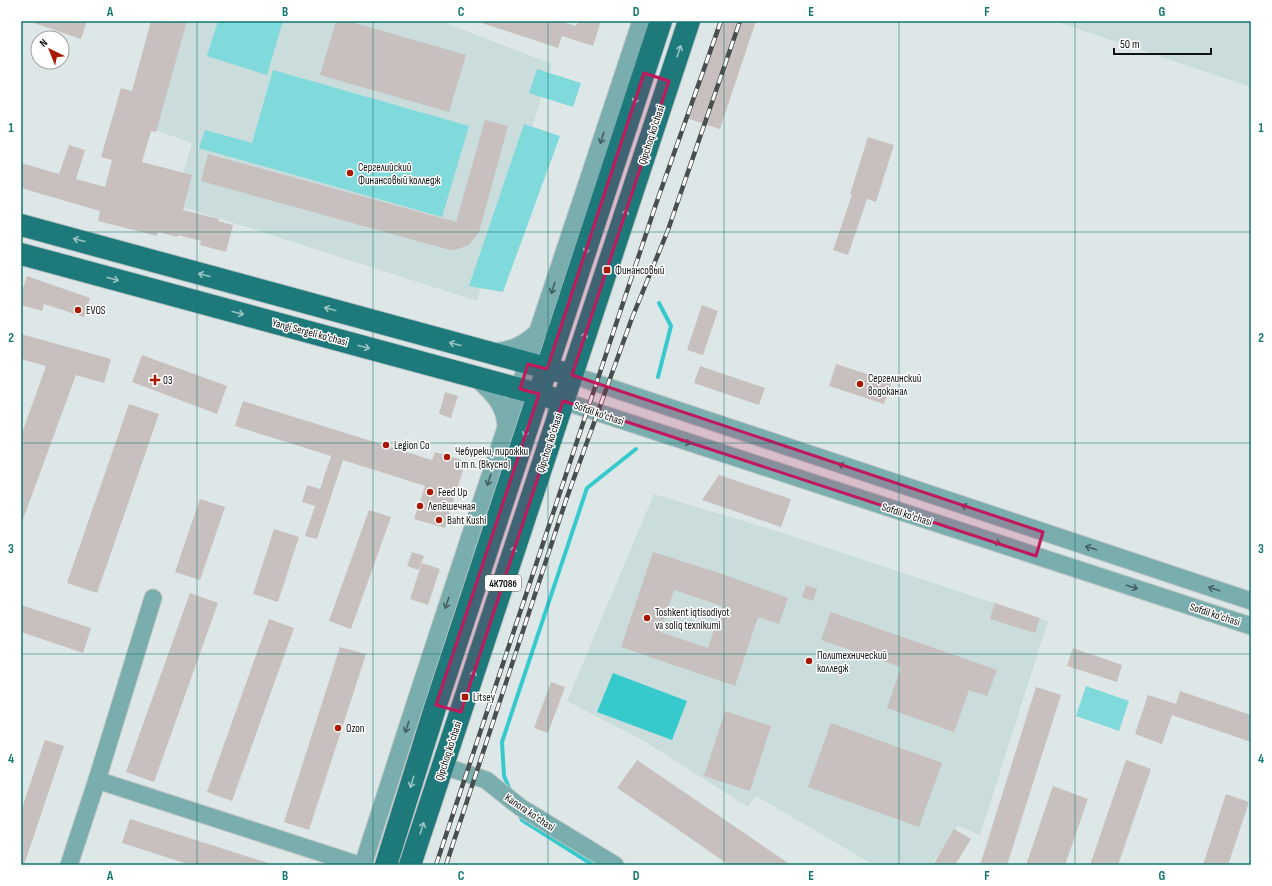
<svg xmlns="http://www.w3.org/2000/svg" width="1272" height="886" viewBox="0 0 1272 886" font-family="'Sofia Sans Condensed',sans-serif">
<rect width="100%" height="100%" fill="#dee7e7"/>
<!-- built -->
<g fill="#cadcdc">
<path d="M 186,21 L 440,21 L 552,64 L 477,301 L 174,204 L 192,143 L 149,128 Z"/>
<path d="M 1054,21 L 1251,21 L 1251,87 Z"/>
<path d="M 654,494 L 786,534 L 1048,621 L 980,835 L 958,826 L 931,865 L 874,865 L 756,796 L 748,807 L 644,741 L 567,701 Z"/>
</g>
<!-- green -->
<g fill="#80d9db">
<path d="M 218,21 L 283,21 L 267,75 L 207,56 Z"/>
<path d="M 537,69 L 581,83 L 573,107 L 529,93 Z"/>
<path d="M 273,70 L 469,126 L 442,217 L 199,148 L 205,130 L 252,143 Z"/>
<path d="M 524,124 L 560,136 L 503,292 L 469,286 Z"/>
<path d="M 1086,686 L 1129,701 L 1119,731 L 1076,716 Z"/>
</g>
<!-- water -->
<path fill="#36cacd" d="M 613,673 L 687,701 L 672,740 L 597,712 Z"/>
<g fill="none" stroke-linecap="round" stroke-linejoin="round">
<!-- stream -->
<g stroke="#36cacd" stroke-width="4">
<path d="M 658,377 L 671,326 L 659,303"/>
<path d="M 511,792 L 504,776 L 502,742 L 587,488 L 636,449"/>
<path d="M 519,813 L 522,820 L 593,865"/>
</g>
</g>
<!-- building -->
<g fill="#c7c0be" fill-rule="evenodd">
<path d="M 34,21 L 87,21 L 81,39 L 34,23 Z"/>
<path d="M 151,21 L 187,21 L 156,132 L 151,131 L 142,162 L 192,175 L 183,210 L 219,219 L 218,221 L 233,225 L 226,252 L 200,245 L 201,241 L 178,235 L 178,237 L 158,232 L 157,236 L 98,221 L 100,211 L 21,188 L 21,163 L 59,174 L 69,145 L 85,150 L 76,179 L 105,187 L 112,160 L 101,157 L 121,88 L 132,91 Z"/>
<path d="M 336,21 L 348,21 L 466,55 L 449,112 L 320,75 Z"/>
<path d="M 482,21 L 560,21 L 576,26 L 578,21 L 601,21 L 593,46 L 562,36 L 558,48 L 482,23 Z"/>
<path d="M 718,21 L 756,21 L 720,129 L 686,118 Z"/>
<path d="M 485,120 L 508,126 L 479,232 L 469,245 L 458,249 L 450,250 L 201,181 L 208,154 L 456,222 Z"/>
<path d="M 868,137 L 894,145 L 876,202 L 867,199 L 848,255 L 833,250 L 852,195 L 850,194 Z"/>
<path d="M 27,276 L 90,298 L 84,317 L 44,304 L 42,311 L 21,305 L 21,294 Z"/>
<path d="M 702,305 L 718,311 L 703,355 L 687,350 Z"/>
<path d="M 21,334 L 111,359 L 104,383 L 76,375 L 22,522 L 21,436 L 46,366 L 21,359 Z"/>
<path d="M 142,355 L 227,386 L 217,414 L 132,382 Z"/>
<path d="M 836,364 L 892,382 L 884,404 L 829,386 Z"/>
<path d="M 700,366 L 765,388 L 759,405 L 694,383 Z"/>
<path d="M 445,392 L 458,396 L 451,418 L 439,414 Z"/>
<path d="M 243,401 L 432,460 L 435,452 L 466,461 L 445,528 L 414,519 L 425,486 L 343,460 L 317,539 L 305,536 L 315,506 L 302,502 L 307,485 L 320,489 L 331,456 L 235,426 Z"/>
<path d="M 129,404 L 159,414 L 97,593 L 67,583 Z"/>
<path d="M 719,475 L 791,499 L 781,527 L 702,500 Z"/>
<path d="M 200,499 L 225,507 L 200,580 L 175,572 Z"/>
<path d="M 369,510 L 391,517 L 351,629 L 329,621 Z"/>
<path d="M 274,529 L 299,537 L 278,602 L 253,594 Z"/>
<path d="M 412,552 L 424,556 L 419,570 L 407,566 Z"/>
<path d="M 653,552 L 722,574 L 788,598 L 779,624 L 758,617 L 735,686 L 621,647 ZM 674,590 L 722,606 L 708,648 L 660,632 Z"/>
<path d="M 422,563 L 440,569 L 428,605 L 410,599 Z"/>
<path d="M 806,585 L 817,589 L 813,601 L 802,597 Z"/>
<path d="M 190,593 L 218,603 L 154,782 L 126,772 Z"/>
<path d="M 995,603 L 1040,618 L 1035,633 L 990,619 Z"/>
<path d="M 21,605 L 91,628 L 83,653 L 21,632 Z"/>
<path d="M 831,612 L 997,670 L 987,696 L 969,690 L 954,732 L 887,708 L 901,667 L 821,640 Z"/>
<path d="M 269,619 L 294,628 L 232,801 L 207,792 Z"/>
<path d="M 340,647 L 366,654 L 309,830 L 284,822 Z"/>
<path d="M 1073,648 L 1122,665 L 1117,682 L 1067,666 Z"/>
<path d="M 551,682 L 565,687 L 548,733 L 534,728 Z"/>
<path d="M 1036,687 L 1061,695 L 1007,865 L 980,865 Z"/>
<path d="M 1180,691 L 1251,715 L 1251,742 L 1172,715 L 1162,744 L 1135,734 L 1148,695 L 1176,704 Z"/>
<path d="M 725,711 L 771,726 L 750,791 L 704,776 Z"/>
<path d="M 831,723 L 942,763 L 919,827 L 808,787 Z"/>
<path d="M 45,740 L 64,746 L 24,865 L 21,865 L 21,811 Z"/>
<path d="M 637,760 L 687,794 L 791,865 L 729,865 L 667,822 L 617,788 Z"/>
<path d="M 1126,760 L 1151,769 L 1118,865 L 1090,865 Z"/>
<path d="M 1053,786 L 1088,799 L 1065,865 L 1026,865 Z"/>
<path d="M 1226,794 L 1249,802 L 1228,865 L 1203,865 Z"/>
<path d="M 130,819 L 268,863 L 268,865 L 191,865 L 122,843 Z"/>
<path d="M 954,829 L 971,839 L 955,865 L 933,865 Z"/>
</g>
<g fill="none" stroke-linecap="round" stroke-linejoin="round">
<defs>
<g id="minor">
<path d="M 493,352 C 512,351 525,344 539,331"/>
<path d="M 572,375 L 1251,601"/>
<path d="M 475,377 C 491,391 506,405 506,427"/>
<path d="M 563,401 L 1251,626"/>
<path d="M 443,766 L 486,780 L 520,807 L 615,865"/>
<path d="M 97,780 L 153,598"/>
<path d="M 69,865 L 97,780 L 359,865"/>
<path d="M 363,865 C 453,583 548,302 641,21"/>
</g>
<g id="major">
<path d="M 21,225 L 561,372"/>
<path d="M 21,254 L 553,398"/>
<path d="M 386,865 L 436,705 L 661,21"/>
<path d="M 410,865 L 689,21"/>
</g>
</defs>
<!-- minor casing -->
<use href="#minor" stroke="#bdc5c5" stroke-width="19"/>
<!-- major casing -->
<use href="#major" stroke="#bdc5c5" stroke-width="24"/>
<!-- minor -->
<use href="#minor" stroke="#7aadad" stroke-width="17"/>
<!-- major -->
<use href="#major" stroke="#1e797b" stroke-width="22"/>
<defs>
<g id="rail">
<path d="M 436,865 L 656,204 L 721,21"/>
<path d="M 446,865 L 566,500 L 632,318 L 668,230 L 740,21"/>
</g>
</defs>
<!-- rail casing -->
<use href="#rail" stroke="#494e4e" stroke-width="4.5"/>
<!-- rail -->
<use href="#rail" stroke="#fff" stroke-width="3" stroke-dasharray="9" stroke-linecap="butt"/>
</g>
<!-- one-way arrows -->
<defs><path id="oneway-shaft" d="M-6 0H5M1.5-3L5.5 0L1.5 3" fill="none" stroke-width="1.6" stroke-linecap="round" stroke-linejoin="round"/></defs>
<g stroke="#9ac3c4">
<use href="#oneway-shaft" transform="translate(679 51) rotate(-72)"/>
<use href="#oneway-shaft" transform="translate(636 98) rotate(108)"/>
<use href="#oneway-shaft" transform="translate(625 215) rotate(-72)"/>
<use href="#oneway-shaft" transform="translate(79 240) rotate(-165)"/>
<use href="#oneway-shaft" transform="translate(587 248) rotate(108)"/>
<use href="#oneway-shaft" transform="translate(204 275) rotate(-165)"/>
<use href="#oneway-shaft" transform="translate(113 279) rotate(15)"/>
<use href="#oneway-shaft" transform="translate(330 309) rotate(-165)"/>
<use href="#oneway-shaft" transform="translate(238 313) rotate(15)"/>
<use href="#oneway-shaft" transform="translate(584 338) rotate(-72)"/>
<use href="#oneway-shaft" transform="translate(455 344) rotate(-165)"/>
<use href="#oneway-shaft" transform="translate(364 347) rotate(15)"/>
<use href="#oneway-shaft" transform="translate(526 431) rotate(108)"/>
<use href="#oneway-shaft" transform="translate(513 552) rotate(-72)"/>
<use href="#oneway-shaft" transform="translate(473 676) rotate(-73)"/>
<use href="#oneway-shaft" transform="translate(412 782) rotate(107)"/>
<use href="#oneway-shaft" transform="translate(422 828) rotate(-72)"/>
</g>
<g stroke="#446060">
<use href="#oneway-shaft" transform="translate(602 138) rotate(108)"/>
<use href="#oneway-shaft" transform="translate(553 288) rotate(108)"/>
<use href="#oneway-shaft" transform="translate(685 442) rotate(18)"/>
<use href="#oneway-shaft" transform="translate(844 466) rotate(-162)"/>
<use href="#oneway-shaft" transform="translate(489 480) rotate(109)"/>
<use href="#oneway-shaft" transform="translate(967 507) rotate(-162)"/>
<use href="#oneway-shaft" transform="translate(995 542) rotate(18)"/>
<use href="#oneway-shaft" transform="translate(1091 548) rotate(-162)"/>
<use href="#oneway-shaft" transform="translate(1132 587) rotate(18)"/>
<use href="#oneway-shaft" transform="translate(1214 589) rotate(-162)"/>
<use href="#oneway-shaft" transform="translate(447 603) rotate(109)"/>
<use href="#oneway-shaft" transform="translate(407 727) rotate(108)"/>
</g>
<!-- marked area -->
<path fill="#c2185b" fill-opacity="0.2" stroke="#c2185b" stroke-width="3" stroke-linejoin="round" d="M 644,73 L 669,81 L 572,375 L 1043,532 L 1036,556 L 563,401 L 461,712 L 436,705 L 539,394 L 520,389 L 528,364 L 547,369 Z"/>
<!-- grid -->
<path fill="none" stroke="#0f766e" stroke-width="1" stroke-opacity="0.55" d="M 197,21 L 197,865M 373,21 L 373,865M 548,21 L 548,865M 724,21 L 724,865M 899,21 L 899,865M 1075,21 L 1075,865M 21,232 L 1251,232M 21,443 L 1251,443M 21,654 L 1251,654"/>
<!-- markers -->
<g fill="#a91800" stroke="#fff" stroke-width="1.5">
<circle cx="350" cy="173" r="4"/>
<rect x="603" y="266" width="8" height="8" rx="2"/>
<circle cx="78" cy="310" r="4"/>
<path d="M153 374h4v4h4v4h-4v4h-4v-4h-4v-4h4z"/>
<circle cx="860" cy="384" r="4"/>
<circle cx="386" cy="445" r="4"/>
<circle cx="447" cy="457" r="4"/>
<circle cx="430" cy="492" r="4"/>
<circle cx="420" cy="506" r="4"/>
<circle cx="439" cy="520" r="4"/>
<circle cx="647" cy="618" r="4"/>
<circle cx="809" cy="661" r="4"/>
<rect x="461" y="693" width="8" height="8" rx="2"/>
<circle cx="338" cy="728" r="4"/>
</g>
<g text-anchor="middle" stroke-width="3" stroke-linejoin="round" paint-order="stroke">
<!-- shield labels -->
<rect fill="#fff" stroke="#575959" stroke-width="1" x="485" y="575" width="36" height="16" rx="3"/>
<g font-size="10" font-weight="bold" fill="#0f1212">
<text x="503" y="587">4К708б</text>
</g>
<!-- street labels -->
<g font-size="11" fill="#0f1212" stroke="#fff">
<text transform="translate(651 135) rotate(-72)" y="4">Qipchoq ko'chasi</text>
<text transform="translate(310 332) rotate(15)" y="4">Yangi Sergeli ko'chasi</text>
<text transform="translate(599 413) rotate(19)" y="4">Sofdil ko'chasi</text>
<text transform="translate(549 443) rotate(-72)" y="4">Qipchoq ko'chasi</text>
<text transform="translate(907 514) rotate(18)" y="4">Sofdil ko'chasi</text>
<text transform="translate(1215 614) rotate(18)" y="4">Sofdil ko'chasi</text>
<text transform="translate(448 751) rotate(-72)" y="4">Qipchoq ko'chasi</text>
<text transform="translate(530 812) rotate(34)" y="4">Kanora ko'chasi</text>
</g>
<!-- poi labels -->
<g font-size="11" fill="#0f1212" stroke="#fff" text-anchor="start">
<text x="358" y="171">Сергелийский<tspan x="358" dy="13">Финансовый колледж</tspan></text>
<text x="615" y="274">Финансовый</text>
<text x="86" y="314">EVOS</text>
<text x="868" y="382">Сергелинский<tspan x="868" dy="13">водоканал</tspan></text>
<text x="163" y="384">03</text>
<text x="394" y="449">Legion Co</text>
<text x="455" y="455">Чебуреки, пирожки<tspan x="455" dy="13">и т п. (Вкусно)</tspan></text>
<text x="438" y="496">Feed Up</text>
<text x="428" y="510">Лепёшечная</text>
<text x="447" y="524">Baht Kushi</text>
<text x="655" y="616">Toshkent iqtisodiyot<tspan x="655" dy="13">va soliq texnikumi</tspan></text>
<text x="817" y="659">Политехнический<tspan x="817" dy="13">колледж</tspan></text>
<text x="473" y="701">Litsey</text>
<text x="346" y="732">Ozon</text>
</g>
</g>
<!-- border -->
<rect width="1272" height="886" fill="none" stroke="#ffffff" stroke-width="44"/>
<!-- north arrow -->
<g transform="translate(50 50) rotate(317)"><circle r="19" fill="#ffffff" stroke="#9fa0a0"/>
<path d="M0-3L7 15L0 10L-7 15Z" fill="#a91800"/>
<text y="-6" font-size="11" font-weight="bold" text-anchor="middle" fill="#0f1212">N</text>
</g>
<!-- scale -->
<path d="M1114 48v6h97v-6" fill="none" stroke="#0f1212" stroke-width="2"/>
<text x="1120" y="48" font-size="12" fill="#0f1212" stroke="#ffffff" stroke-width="3" paint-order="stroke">50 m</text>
<rect x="22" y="22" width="1228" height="842" fill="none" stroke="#0f766e" stroke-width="1.5"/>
<g font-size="13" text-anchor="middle" font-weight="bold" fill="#0f766e">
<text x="110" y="16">A</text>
<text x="285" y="16">B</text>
<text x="461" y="16">C</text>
<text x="636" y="16">D</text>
<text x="811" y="16">E</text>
<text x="987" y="16">F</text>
<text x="1162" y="16">G</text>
<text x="11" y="132">1</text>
<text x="1261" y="132">1</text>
<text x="11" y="342">2</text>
<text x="1261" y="342">2</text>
<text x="11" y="553">3</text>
<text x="1261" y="553">3</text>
<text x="11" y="763">4</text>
<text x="1261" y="763">4</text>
<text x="110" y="880">A</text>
<text x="285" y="880">B</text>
<text x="461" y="880">C</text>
<text x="636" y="880">D</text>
<text x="811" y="880">E</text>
<text x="987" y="880">F</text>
<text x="1162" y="880">G</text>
</g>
</svg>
